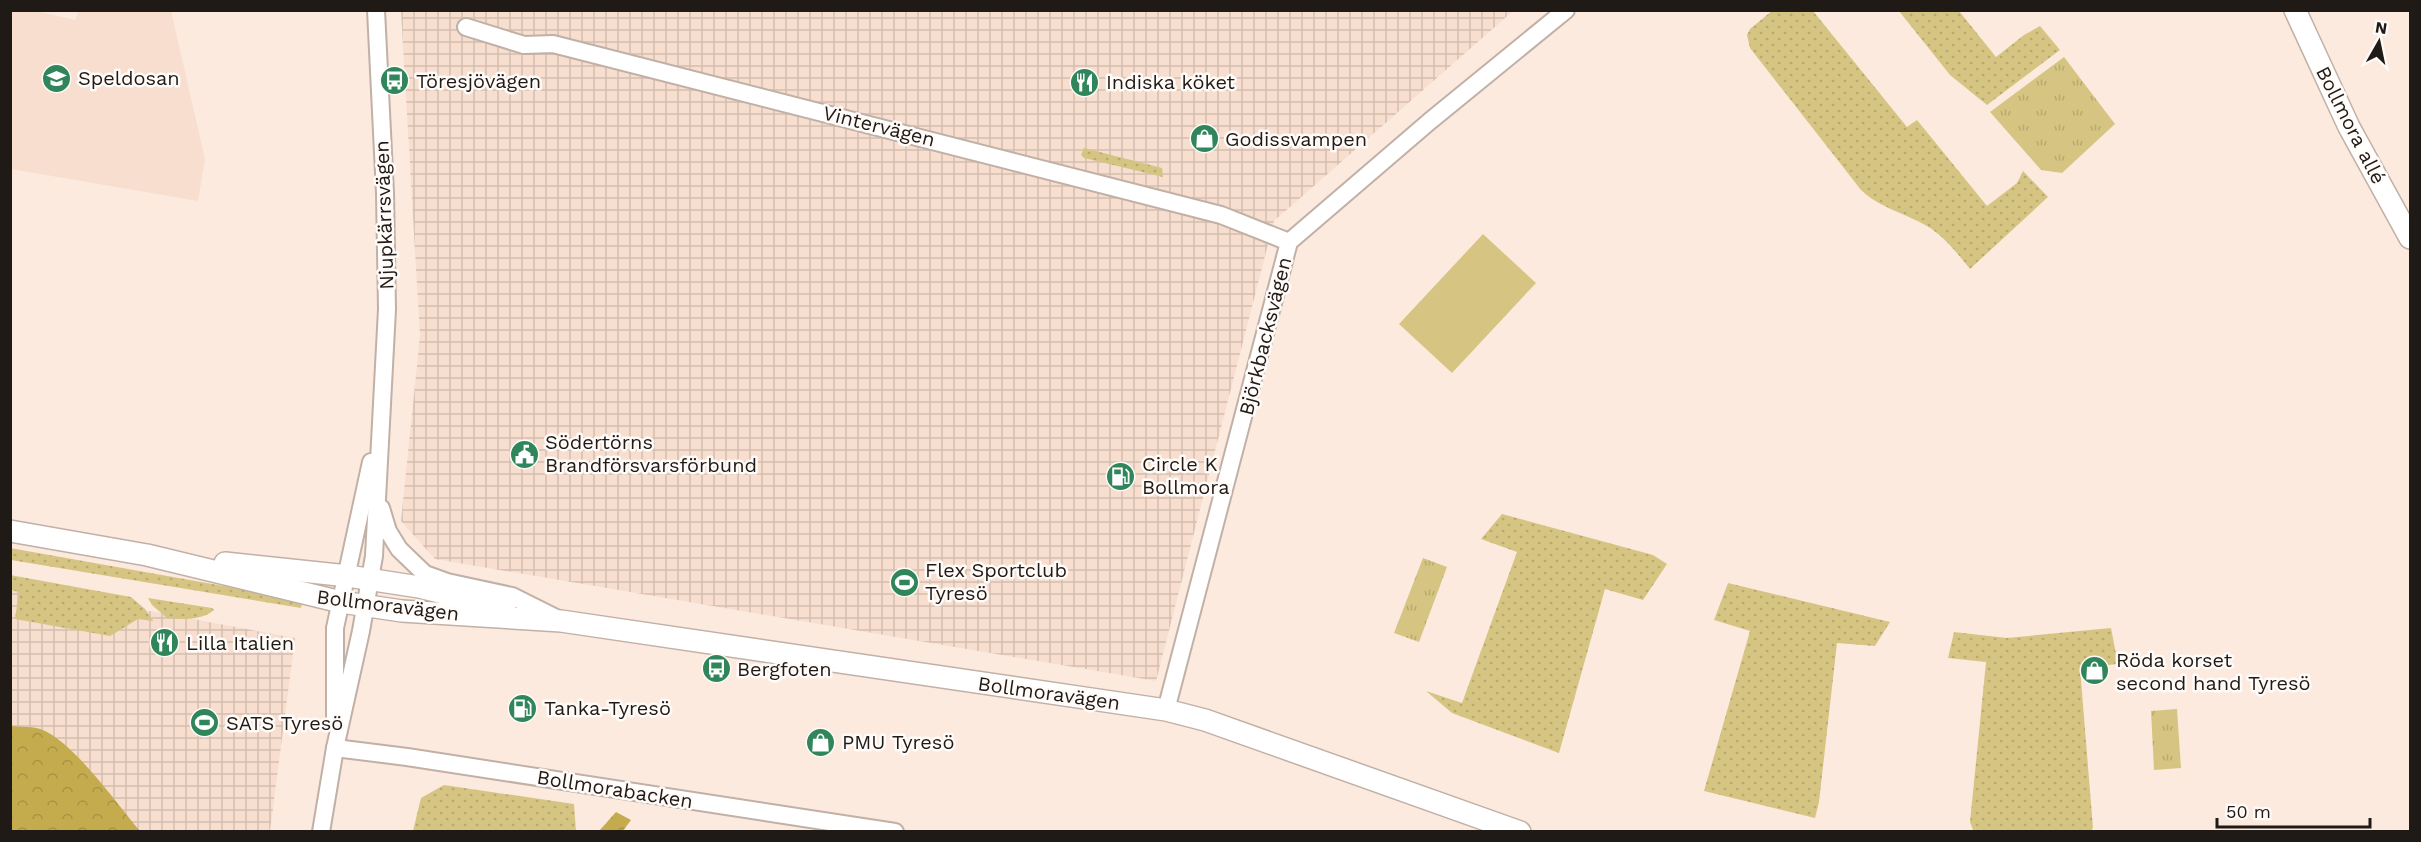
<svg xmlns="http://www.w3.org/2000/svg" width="2421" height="842" viewBox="0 0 2421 842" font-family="'Work Sans',sans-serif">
<defs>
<pattern id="industrial-grid" width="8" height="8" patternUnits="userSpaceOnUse" patternTransform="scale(1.5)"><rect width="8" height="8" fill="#f7decf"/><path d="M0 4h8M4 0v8" fill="none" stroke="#d3beb1"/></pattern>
<pattern id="grass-dots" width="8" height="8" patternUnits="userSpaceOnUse" patternTransform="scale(1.5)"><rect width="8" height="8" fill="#d6c582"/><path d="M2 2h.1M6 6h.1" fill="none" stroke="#b7a970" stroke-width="1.8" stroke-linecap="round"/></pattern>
<pattern id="forest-crowns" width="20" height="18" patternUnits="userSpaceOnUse" patternTransform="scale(1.5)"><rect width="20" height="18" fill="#c4ac4e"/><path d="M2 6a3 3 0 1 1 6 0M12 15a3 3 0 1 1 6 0" fill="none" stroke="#a89343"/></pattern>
<pattern id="park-tufts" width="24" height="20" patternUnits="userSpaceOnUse" patternTransform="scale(1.5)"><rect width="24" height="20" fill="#d6c582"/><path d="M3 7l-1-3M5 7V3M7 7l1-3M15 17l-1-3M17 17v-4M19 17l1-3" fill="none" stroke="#b7a970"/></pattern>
</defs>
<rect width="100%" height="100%" fill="#fceadf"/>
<!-- built -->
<path fill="#f7decf" d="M 10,11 L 36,11 L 75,20 L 79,11 L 171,11 L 205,159 L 198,201 L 11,169 Z"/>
<!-- industrial -->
<g fill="url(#industrial-grid)">
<path d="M 401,11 L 1513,11 L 1274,221 L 1156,681 L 435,559 L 401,521 L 420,336 Z"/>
<path d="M 10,585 L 295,638 L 270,831 L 11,831 Z"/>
</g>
<!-- grass -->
<g fill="url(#grass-dots)">
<path d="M 1773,10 L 1813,11 L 1907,127 L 1917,120 L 1987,206 L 2017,183 L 2023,171 L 2048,197 L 1970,269 C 1957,253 1945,237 1927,226 C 1905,213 1880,208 1861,190 L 1750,48 L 1747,35 L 1750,29 Z"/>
<path d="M 1899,11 L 1959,11 L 1996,57 L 2024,35 L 2040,26 L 2060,50 L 1987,105 L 1950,75 Z"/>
<path d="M 1084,148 L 1162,168 L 1163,177 L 1084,158 L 1081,155 Z"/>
<path d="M 1502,514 L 1653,555 L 1667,564 L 1643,600 L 1605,589 L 1559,753 L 1452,713 L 1426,691 L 1462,703 L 1517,552 L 1481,539 Z"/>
<path d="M 10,548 L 303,600 L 301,608 L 11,560 Z"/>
<path d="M 10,575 L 131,597 L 145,609 L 153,621 L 138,619 L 110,636 L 15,619 L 19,592 L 11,590 Z"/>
<path d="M 1728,583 L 1890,622 L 1875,646 L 1837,643 L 1819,802 L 1815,818 L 1704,791 L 1750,631 L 1714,620 Z"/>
<path d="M 148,598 L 212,608 L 214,610 C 203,620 182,620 167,618 L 152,605 Z"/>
<path d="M 2111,628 L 2118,664 L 2080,668 L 2093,828 L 2090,832 L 1973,830 L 1970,822 L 1986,662 L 1948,658 L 1954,632 L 2007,638 Z"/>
<path d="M 444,785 L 574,804 L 576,831 L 413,831 L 421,798 Z"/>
</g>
<!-- forest -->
<g fill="url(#forest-crowns)">
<path d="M 11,726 C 20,727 34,726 43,730 C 75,744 117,804 140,831 L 11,831 Z"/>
<path d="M 616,812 L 631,820 L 623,831 L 599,831 Z"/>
</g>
<!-- park -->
<g fill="url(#park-tufts)">
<path d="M 2064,57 L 2115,124 L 2062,173 L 2041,170 L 1990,112 Z"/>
<path d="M 1423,558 L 1447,567 L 1419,642 L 1394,633 Z"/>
<path d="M 2177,709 L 2181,768 L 2154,770 L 2151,711 Z"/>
</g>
<!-- garden -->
<path fill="#d6c582" d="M 1483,234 L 1536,283 L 1452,373 L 1399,324 Z"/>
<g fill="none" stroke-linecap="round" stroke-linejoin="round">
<defs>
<g id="minor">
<path d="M 466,27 L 524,45 L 553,44 L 1221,215 L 1289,242"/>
<path d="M 381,508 L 388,531 L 399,549 L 425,574 L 447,582 L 512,596 L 556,618"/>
<path d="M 1166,710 L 1289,242 L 1430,121 L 1566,10"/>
<path d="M 335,717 L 335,628 L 371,462"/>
<path d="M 335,748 L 407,757 L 895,832"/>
<path d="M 321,832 L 335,748 L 361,631 L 374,556 L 387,309 L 385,193 L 376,10"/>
</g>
<g id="tertiary">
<path d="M 2295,10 L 2349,127 L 2410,238"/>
<path d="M 10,531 L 147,555 L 341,602 L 402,611 L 561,621 L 1166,710 L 1205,720 L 1520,832"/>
<path d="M 225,563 L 348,576 L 419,587 L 505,608"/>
</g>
</defs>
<!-- minor casing -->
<use href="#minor" stroke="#c1b0a6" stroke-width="20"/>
<!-- tertiary casing -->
<use href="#tertiary" stroke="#c1b0a6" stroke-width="24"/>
<!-- minor -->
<use href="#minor" stroke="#fff" stroke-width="16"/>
<!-- tertiary -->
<use href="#tertiary" stroke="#fff" stroke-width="21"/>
</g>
<!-- icons -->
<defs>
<symbol id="school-disc" viewBox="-11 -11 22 22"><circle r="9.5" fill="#30865a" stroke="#fffbf9"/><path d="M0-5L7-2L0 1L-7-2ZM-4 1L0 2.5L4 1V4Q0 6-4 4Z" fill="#fff"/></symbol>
<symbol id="bus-disc" viewBox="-11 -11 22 22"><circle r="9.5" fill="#30865a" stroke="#fffbf9"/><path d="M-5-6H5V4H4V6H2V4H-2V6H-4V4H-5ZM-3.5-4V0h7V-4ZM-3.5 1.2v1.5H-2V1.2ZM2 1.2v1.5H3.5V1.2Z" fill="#fff"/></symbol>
<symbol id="restaurant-disc" viewBox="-11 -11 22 22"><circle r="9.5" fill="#30865a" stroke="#fffbf9"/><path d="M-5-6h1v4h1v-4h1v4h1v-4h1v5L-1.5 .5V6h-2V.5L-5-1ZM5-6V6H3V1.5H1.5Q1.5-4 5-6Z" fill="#fff"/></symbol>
<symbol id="shop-disc" viewBox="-11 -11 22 22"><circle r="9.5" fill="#30865a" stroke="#fffbf9"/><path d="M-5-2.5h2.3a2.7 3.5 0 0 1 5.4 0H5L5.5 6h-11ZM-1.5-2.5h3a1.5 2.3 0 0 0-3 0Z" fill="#fff"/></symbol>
<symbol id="civic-disc" viewBox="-11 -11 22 22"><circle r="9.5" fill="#30865a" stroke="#fffbf9"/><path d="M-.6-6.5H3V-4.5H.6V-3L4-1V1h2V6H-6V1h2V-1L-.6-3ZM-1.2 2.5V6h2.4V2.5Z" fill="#fff"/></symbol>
<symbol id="fuel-disc" viewBox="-11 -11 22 22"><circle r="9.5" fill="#30865a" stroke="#fffbf9"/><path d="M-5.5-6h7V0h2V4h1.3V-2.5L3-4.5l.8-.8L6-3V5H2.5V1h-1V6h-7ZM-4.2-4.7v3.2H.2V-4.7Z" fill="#fff"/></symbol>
<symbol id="stadium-disc" viewBox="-11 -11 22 22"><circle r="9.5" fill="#30865a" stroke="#fffbf9"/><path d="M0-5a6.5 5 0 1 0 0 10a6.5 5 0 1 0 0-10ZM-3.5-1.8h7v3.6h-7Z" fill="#fff"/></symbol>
</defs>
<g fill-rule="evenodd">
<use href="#school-disc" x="40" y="62" width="33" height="33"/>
<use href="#bus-disc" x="378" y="64" width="33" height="33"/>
<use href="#restaurant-disc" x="1068" y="66" width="33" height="33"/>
<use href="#shop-disc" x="1188" y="122" width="33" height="33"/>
<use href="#civic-disc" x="508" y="438" width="33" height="33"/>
<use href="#fuel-disc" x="1104" y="460" width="33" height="33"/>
<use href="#stadium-disc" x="888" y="566" width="33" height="33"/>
<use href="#restaurant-disc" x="148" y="626" width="33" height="33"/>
<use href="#bus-disc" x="700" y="652" width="33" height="33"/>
<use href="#shop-disc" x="2078" y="654" width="33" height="33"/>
<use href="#fuel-disc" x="506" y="692" width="33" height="33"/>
<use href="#stadium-disc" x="188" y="706" width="33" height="33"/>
<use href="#shop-disc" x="804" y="726" width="33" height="33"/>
</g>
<g text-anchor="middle" stroke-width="5" stroke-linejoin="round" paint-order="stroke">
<!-- poi labels -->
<g font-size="20" fill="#201a16" stroke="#fffbf9" text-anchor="start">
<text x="78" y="85">Speldosan</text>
<text x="416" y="88">Töresjövägen</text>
<text x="1106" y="89">Indiska köket</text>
<text x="1225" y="146">Godissvampen</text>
<text x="545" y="449">Södertörns<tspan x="545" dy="23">Brandförsvarsförbund</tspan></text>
<text x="1142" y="471">Circle K<tspan x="1142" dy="23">Bollmora</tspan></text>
<text x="925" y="577">Flex Sportclub<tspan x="925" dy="23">Tyresö</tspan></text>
<text x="186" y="650">Lilla Italien</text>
<text x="2116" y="667">Röda korset<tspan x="2116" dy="23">second hand Tyresö</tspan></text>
<text x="737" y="676">Bergfoten</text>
<text x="544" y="715">Tanka-Tyresö</text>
<text x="226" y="730">SATS Tyresö</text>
<text x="842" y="749">PMU Tyresö</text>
</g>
<!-- street labels -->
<g font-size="20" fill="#201a16" stroke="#fffbf9">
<text transform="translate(2351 125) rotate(63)" y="7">Bollmora allé</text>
<text transform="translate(879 126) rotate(14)" y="7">Vintervägen</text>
<text transform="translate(384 215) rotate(-92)" y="7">Njupkärrsvägen</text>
<text transform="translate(1265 336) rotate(-76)" y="7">Björkbacksvägen</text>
<text transform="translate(388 605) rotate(7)" y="7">Bollmoravägen</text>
<text transform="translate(1049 693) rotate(8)" y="7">Bollmoravägen</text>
<text transform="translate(615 789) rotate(9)" y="7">Bollmorabacken</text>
</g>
</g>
<!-- border -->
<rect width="2421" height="842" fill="none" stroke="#201a16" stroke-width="24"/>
<!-- north arrow -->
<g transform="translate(2379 42) rotate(9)" stroke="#fffbf9" stroke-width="4.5" paint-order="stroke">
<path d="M0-4.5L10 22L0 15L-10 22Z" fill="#201a16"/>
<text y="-9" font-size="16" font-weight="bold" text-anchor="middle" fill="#201a16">N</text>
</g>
<!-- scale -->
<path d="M2217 818v9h153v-9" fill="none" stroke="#201a16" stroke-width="3"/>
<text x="2226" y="818" font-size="18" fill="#201a16" stroke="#fffbf9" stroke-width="4.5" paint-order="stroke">50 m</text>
</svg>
